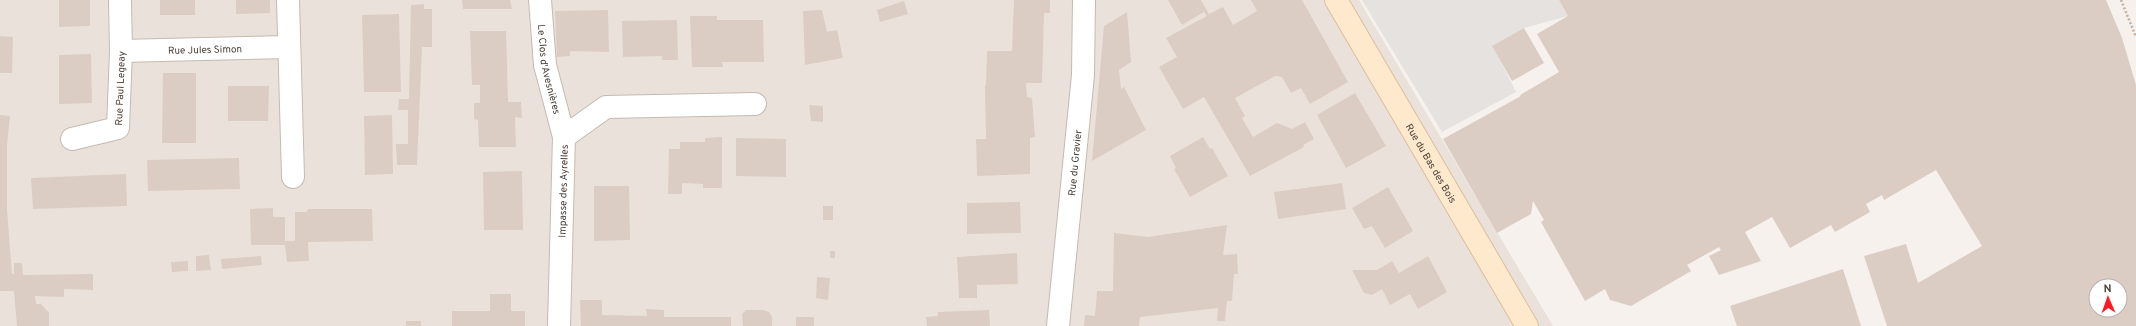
<svg xmlns="http://www.w3.org/2000/svg" width="2136" height="326" viewBox="0 0 2136 326" font-family="Overpass,sans-serif">
<rect width="100%" height="100%" fill="#f6f1ec"/>
<!-- residential -->
<path fill="#eae2da" d="M 0,0 L 1359,0 L 1553,326 L 0,326 Z"/>
<!-- parking -->
<path fill="#e5e2e0" d="M 1362,0 L 1559,0 L 1568,16 L 1524,28 L 1493,46 L 1516,92 L 1442,132 Z"/>
<!-- building -->
<g fill="#dbcdc3" fill-rule="evenodd">
<path d="M 59,0 L 90,0 L 90,26 L 59,27 Z"/>
<rect x="160" y="0" width="35" height="15"/>
<path d="M 236,0 L 270,0 L 270,13 L 236,14 Z"/>
<path d="M 462,0 L 510,0 L 512,9 L 463,9 Z"/>
<path d="M 1014,0 L 1050,0 L 1050,13 L 1044,13 L 1042,83 L 1026,83 L 1027,97 L 1032,98 L 1035,137 L 1030,138 L 1030,174 L 977,176 L 976,139 L 986,139 L 985,85 L 986,85 L 987,51 L 1012,51 Z"/>
<path d="M 1168,0 L 1201,0 L 1209,14 L 1223,7 L 1233,25 L 1257,11 L 1251,0 L 1302,0 L 1348,82 L 1310,104 L 1301,88 L 1291,93 L 1282,77 L 1275,76 L 1235,98 L 1245,116 L 1242,118 L 1253,137 L 1277,123 L 1292,129 L 1305,122 L 1314,139 L 1303,145 L 1304,147 L 1250,176 L 1204,97 L 1183,109 L 1159,67 L 1177,57 L 1166,38 L 1207,16 L 1204,12 L 1182,25 Z"/>
<path d="M 1559,0 L 2106,0 L 2122,38 L 2136,85 L 2136,326 L 1887,326 L 1864,256 L 1906,244 L 1918,283 L 1982,246 L 1936,170 L 1884,200 L 1882,195 L 1866,204 L 1870,212 L 1835,232 L 1831,225 L 1790,248 L 1772,217 L 1745,232 L 1761,261 L 1719,275 L 1709,256 L 1721,250 L 1719,247 L 1687,265 L 1691,271 L 1631,306 L 1610,300 L 1605,289 L 1585,301 L 1541,222 L 1544,220 L 1533,201 L 1531,214 L 1497,233 L 1443,139 L 1521,96 L 1520,95 L 1559,72 L 1537,34 L 1568,16 ZM 2096,286 L 2120,286 L 2120,310 L 2096,310 Z"/>
<path d="M 904,1 L 908,14 L 880,22 L 877,10 Z"/>
<path d="M 424,4 L 424,9 L 432,9 L 432,47 L 422,47 L 417,165 L 397,165 L 396,144 L 408,144 L 408,110 L 398,110 L 399,99 L 409,99 L 411,5 Z"/>
<path d="M 608,10 L 609,52 L 570,51 L 570,56 L 557,57 L 555,11 Z"/>
<path d="M 822,10 L 827,32 L 837,30 L 843,58 L 805,65 L 803,11 Z"/>
<path d="M 1127,12 L 1131,62 L 1119,70 L 1121,89 L 1124,87 L 1146,130 L 1092,161 L 1104,26 Z"/>
<path d="M 399,14 L 401,92 L 364,92 L 362,15 Z"/>
<path d="M 690,16 L 717,16 L 717,20 L 763,20 L 764,62 L 722,62 L 723,67 L 692,67 Z"/>
<path d="M 677,20 L 678,60 L 662,60 L 662,56 L 623,57 L 622,21 Z"/>
<path d="M 1524,28 L 1544,63 L 1512,81 L 1492,46 Z"/>
<path d="M 470,31 L 506,31 L 508,102 L 521,102 L 522,118 L 515,117 L 516,147 L 479,147 L 478,120 L 474,119 L 474,103 L 480,103 L 480,85 L 472,85 Z"/>
<path d="M 0,36 L 13,37 L 12,73 L 0,73 Z"/>
<path d="M 91,54 L 92,103 L 59,104 L 59,55 Z"/>
<path d="M 163,73 L 196,73 L 196,143 L 162,143 Z"/>
<path d="M 228,86 L 269,86 L 268,121 L 228,121 Z"/>
<path d="M 1355,93 L 1386,146 L 1346,168 L 1317,115 Z"/>
<path d="M 809,105 L 823,106 L 823,122 L 811,121 Z"/>
<path d="M 0,115 L 10,116 L 7,145 L 7,209 L 12,274 L 14,274 L 14,263 L 22,263 L 23,275 L 93,274 L 93,290 L 64,289 L 64,297 L 35,296 L 36,304 L 41,304 L 49,313 L 49,326 L 17,326 L 14,291 L 0,291 Z"/>
<path d="M 392,115 L 393,174 L 365,175 L 364,116 Z"/>
<path d="M 722,137 L 722,188 L 703,188 L 703,184 L 682,183 L 682,194 L 668,194 L 669,149 L 680,149 L 680,142 L 705,142 L 705,138 Z"/>
<path d="M 1203,137 L 1210,149 L 1212,148 L 1228,176 L 1190,197 L 1174,169 L 1176,168 L 1170,156 Z"/>
<path d="M 736,138 L 786,139 L 786,177 L 736,176 Z"/>
<path d="M 239,158 L 240,189 L 148,191 L 147,160 Z"/>
<path d="M 522,171 L 523,230 L 484,230 L 483,172 Z"/>
<path d="M 126,174 L 127,206 L 33,209 L 31,178 Z"/>
<path d="M 1342,183 L 1346,209 L 1278,219 L 1274,192 Z"/>
<path d="M 594,186 L 629,186 L 630,240 L 594,241 Z"/>
<path d="M 1388,187 L 1413,231 L 1385,248 L 1372,226 L 1364,229 L 1352,208 Z"/>
<path d="M 1020,202 L 1021,233 L 967,234 L 967,203 Z"/>
<rect x="823" y="206" width="10" height="14"/>
<path d="M 273,208 L 273,217 L 285,217 L 285,241 L 295,241 L 295,212 L 307,212 L 308,209 L 372,209 L 373,241 L 308,242 L 309,261 L 287,262 L 285,245 L 251,245 L 250,209 Z"/>
<path d="M 1227,225 L 1223,255 L 1237,254 L 1238,274 L 1234,274 L 1232,301 L 1227,301 L 1225,321 L 1217,321 L 1218,308 L 1140,317 L 1139,326 L 1084,326 L 1085,315 L 1095,316 L 1097,291 L 1113,291 L 1114,233 L 1148,237 Z"/>
<rect x="830" y="251" width="5" height="7"/>
<path d="M 1017,253 L 1018,284 L 977,285 L 977,298 L 959,298 L 957,257 Z"/>
<path d="M 209,255 L 211,270 L 196,271 L 196,256 Z"/>
<path d="M 261,256 L 262,265 L 222,269 L 221,259 Z"/>
<path d="M 1428,256 L 1447,292 L 1418,309 L 1410,294 L 1390,305 L 1382,289 L 1372,295 L 1364,293 L 1352,270 L 1377,270 L 1392,261 L 1399,273 Z"/>
<path d="M 188,261 L 188,271 L 172,272 L 171,262 Z"/>
<path d="M 1843,269 L 1861,326 L 1737,326 L 1730,306 Z"/>
<path d="M 817,277 L 830,278 L 828,300 L 816,298 Z"/>
<path d="M 490,294 L 511,294 L 511,311 L 525,311 L 525,326 L 452,326 L 452,311 L 490,311 Z"/>
<path d="M 580,300 L 602,300 L 602,315 L 647,316 L 646,309 L 664,310 L 664,317 L 731,317 L 731,326 L 581,326 Z"/>
<path d="M 746,310 L 763,310 L 769,312 L 772,317 L 772,326 L 743,326 L 742,314 Z"/>
<path d="M 989,310 L 990,326 L 927,326 L 926,317 L 938,316 L 938,312 Z"/>
<rect x="796" y="317" width="18" height="9"/>
<rect x="406" y="321" width="15" height="5"/>
</g>
<g fill="none" stroke-linecap="round" stroke-linejoin="round">
<defs>
<g id="street">
<path d="M 288,0 L 293,177"/>
<path id="s1" d="M 540,0 L 545,65 L 564,137"/>
<path id="s2" d="M 121,51 L 289,47"/>
<path id="s3" d="M 72,139 L 118,128 L 121,51 L 120,0"/>
<path id="s4" d="M 559,326 L 564,137 L 606,107 L 755,104"/>
<path id="s5" d="M 1058,326 L 1083,75 L 1084,0"/>
</g>
<g id="secondary">
<path id="s6" d="M 1336,0 L 1527,326"/>
</g>
</defs>
<!-- street casing -->
<use href="#street" stroke="#c5bab0" stroke-width="24"/>
<!-- secondary casing -->
<use href="#secondary" stroke="#dabe9d" stroke-width="24"/>
<!-- path -->
<path stroke="#c4b09e" stroke-width="2.5" stroke-dasharray="2 2" stroke-linecap="butt" d="M 2121,0 L 2136,37"/>
<!-- street -->
<use href="#street" stroke="#fff" stroke-width="22"/>
<!-- secondary -->
<use href="#secondary" stroke="#ffe9cd" stroke-width="22"/>
</g>
<g text-anchor="middle" stroke-width="3" stroke-linejoin="round" paint-order="stroke">
<!-- street labels -->
<g font-size="10" fill="#4b4039" stroke="#fff">
<text dy="4" stroke="none"><textPath href="#s2" startOffset="84">Rue Jules Simon</textPath></text>
<text dy="4" stroke="none"><textPath href="#s1" startOffset="70">Le Clos d'Avesnières</textPath></text>
<text dy="4" stroke="none"><textPath href="#s3" startOffset="87">Rue Paul Legeay</textPath></text>
<text dy="4" stroke="none"><textPath href="#s5" startOffset="164">Rue du Gravier</textPath></text>
<text dy="4" stroke="none"><textPath href="#s6" startOffset="189">Rue du Bas des Bois</textPath></text>
<text dy="4" stroke="none"><textPath href="#s4" startOffset="135">Impasse des Ayrelles</textPath></text>
</g>
</g>
<!-- north arrow -->
<g transform="translate(2108 298) rotate(358)"><circle r="19" fill="#ffffff" stroke="#b7b3b0"/>
<path d="M0-3L7 15L0 10L-7 15Z" fill="#ff1a22"/>
<text y="-6" font-size="11" font-weight="bold" text-anchor="middle" fill="#4b4039">N</text>
</g>
</svg>
